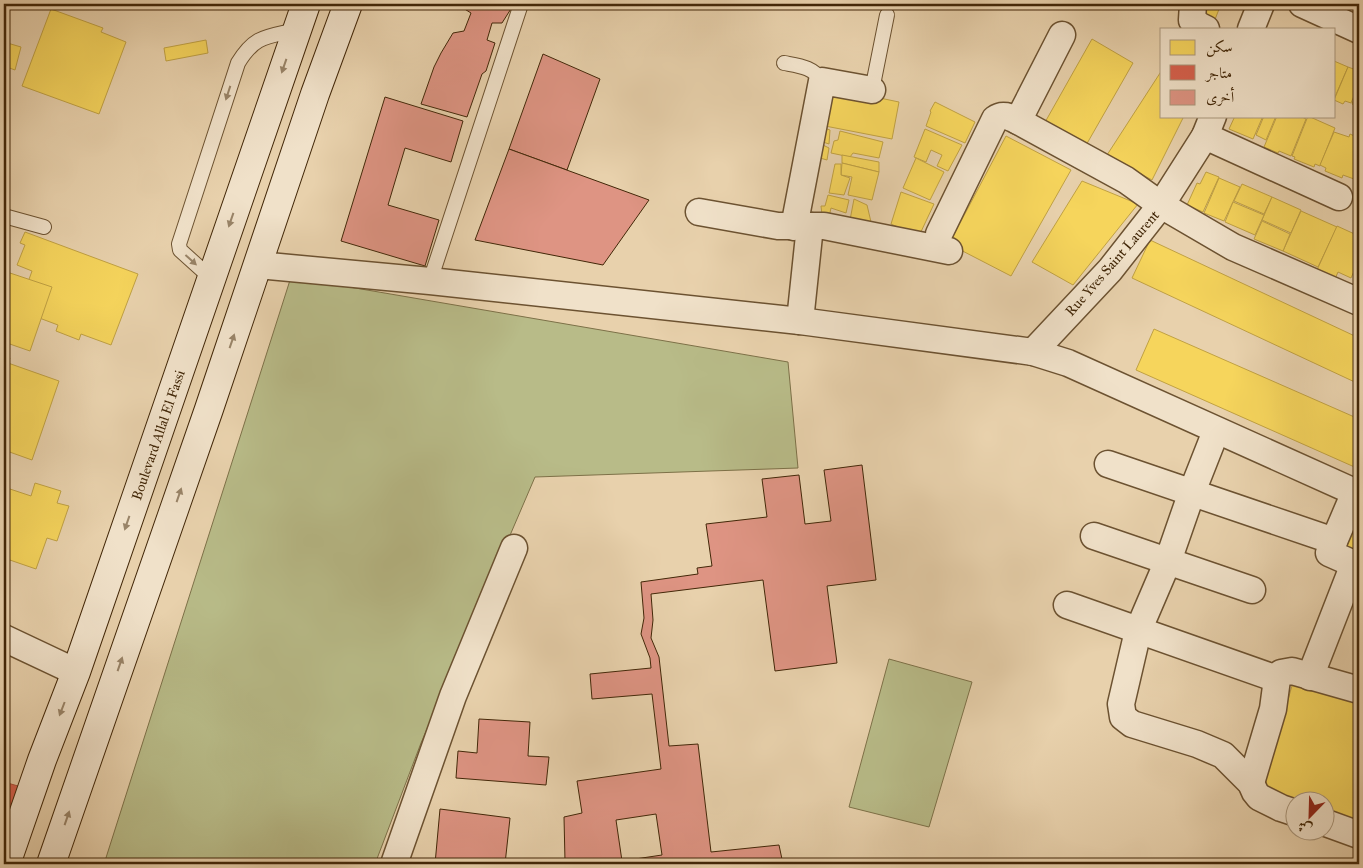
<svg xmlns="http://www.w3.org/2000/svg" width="1363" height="868" viewBox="0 0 1363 868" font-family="'IM FELL Great Primer',Amiri,serif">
<rect width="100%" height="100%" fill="#e8d1ac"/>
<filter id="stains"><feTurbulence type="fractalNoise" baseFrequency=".004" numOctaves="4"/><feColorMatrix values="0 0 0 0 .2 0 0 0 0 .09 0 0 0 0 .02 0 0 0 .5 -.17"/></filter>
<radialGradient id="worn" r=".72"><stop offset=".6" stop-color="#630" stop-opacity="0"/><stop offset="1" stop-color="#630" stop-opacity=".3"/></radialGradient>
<!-- green -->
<g fill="#b8bb88" stroke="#7d7148">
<path d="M 291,277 L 788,362 L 798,468 L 535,477 L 421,743 L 375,864 L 104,864 Z"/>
<path d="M 889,659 L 972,682 L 929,827 L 849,807 Z"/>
</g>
<!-- homes -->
<g fill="#f6d55c" stroke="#c0a143">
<path d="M 1199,4 L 1221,4 L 1214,22 L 1195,14 Z"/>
<path d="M 51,9 L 103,28 L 101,32 L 126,42 L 99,114 L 22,86 Z"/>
<path d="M 1092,39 L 1133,63 L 1085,147 L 1044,124 Z"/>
<path d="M 206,40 L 208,53 L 166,61 L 164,48 Z"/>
<path d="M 4,42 L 21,47 L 15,70 L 4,66 Z"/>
<path d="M 1334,61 L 1348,67 L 1334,99 Z"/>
<path d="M 1348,67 L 1359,71 L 1359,84 L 1351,103 L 1345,101 L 1343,104 L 1334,100 Z"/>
<path d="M 1162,70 L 1162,116 L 1184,116 L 1152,180 L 1107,155 Z"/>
<path d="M 1359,85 L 1359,107 L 1352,104 Z"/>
<path d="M 827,87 L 899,102 L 892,139 L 820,125 Z"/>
<path d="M 935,102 L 975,122 L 965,143 L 926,126 L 931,112 L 930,111 Z"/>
<path d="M 1235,116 L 1263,116 L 1253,139 L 1229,129 Z"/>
<path d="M 1264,116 L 1276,116 L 1266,140 L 1256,135 Z"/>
<path d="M 1277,116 L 1300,116 L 1306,119 L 1291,156 L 1279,151 L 1278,153 L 1264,147 Z"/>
<path d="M 1308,116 L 1335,128 L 1320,166 L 1315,164 L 1314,167 L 1294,159 L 1295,157 L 1292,156 Z"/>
<path d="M 816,125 L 830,130 L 829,144 L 814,139 Z"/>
<path d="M 925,129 L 962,145 L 948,171 L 937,166 L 942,155 L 931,150 L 926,162 L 914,157 Z"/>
<path d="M 840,131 L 883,142 L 879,158 L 853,153 L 850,157 L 831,153 L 834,141 L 838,140 Z"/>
<path d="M 1334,132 L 1349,137 L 1350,134 L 1359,138 L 1359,166 L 1354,179 L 1343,175 L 1342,178 L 1325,171 L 1326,168 L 1320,165 Z"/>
<path d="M 1006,136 L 1071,170 L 1011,276 L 949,244 Z"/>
<path d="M 817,142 L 829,148 L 827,160 L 813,156 Z"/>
<path d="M 842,155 L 879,162 L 879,172 L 842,163 Z"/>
<path d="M 916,158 L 944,172 L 930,200 L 903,188 Z"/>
<path d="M 842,163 L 879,172 L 872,200 L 848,195 L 852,177 L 841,175 Z"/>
<path d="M 835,164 L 841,164 L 841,175 L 850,178 L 844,195 L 829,193 Z"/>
<path d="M 1206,172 L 1219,177 L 1203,212 L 1187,205 L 1197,183 L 1200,184 Z"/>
<path d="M 1219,178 L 1240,187 L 1224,221 L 1204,213 Z"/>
<path d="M 1082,181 L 1138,204 L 1073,285 L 1032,262 Z"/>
<path d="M 1242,184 L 1272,197 L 1264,214 L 1234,201 Z"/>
<path d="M 901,192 L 934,204 L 919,236 L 891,224 Z"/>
<path d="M 828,195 L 849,200 L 846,213 L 831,208 L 829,217 L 822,215 L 821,206 L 825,206 Z"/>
<path d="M 1272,197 L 1301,210 L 1291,233 L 1262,220 Z"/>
<path d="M 854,199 L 867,205 L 871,222 L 850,220 Z"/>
<path d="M 1233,202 L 1264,215 L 1255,235 L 1225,222 Z"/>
<path d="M 1301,211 L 1337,227 L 1318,267 L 1283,251 Z"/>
<path d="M 1262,221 L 1290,234 L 1283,251 L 1254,239 Z"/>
<path d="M 1337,226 L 1359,236 L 1359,260 L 1351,278 L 1338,272 L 1335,279 L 1317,270 Z"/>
<path d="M 25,232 L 138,274 L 111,345 L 81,334 L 79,340 L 56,331 L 58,325 L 18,310 L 32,271 L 17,265 L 25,245 L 20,243 Z"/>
<path d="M 1150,240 L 1359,338 L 1359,384 L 1132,278 Z"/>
<path d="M 4,271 L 52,287 L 30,351 L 4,342 Z"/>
<path d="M 1154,329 L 1359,419 L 1359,469 L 1136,370 Z"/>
<path d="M 4,356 L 10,358 L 8,363 L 59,381 L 32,460 L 4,450 Z"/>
<path d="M 35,483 L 61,491 L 57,503 L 69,506 L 57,541 L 47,538 L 36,569 L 4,558 L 4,487 L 31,496 Z"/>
<path d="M 1349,518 L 1359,522 L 1359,560 L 1341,553 Z"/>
<path d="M 1293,682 L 1359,701 L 1359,821 L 1326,811 L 1326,800 L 1296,800 L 1262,793 Z"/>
</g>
<!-- shops -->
<path fill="#d6604d" stroke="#aa4f38" d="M 4,782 L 32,790 L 4,864 Z"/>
<!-- building -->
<g fill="#de9483" stroke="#422708" fill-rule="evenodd">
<path d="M 465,4 L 514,4 L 502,23 L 492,23 L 487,40 L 495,43 L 486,71 L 482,74 L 467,117 L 421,104 L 434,67 L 441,53 L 453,33 L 464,31 L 471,13 L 463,8 Z"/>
<path d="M 543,54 L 600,79 L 567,170 L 509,149 Z"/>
<path d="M 385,97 L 463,121 L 451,162 L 405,148 L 388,205 L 439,220 L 425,266 L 341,241 Z"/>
<path d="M 509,149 L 649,200 L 603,265 L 475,240 Z"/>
<path d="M 862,465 L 876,580 L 827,586 L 837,663 L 775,671 L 763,580 L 651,594 L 653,620 L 651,638 L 659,657 L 669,746 L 698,744 L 711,852 L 779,845 L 783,864 L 575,864 L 575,859 L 565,861 L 564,817 L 582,813 L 577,781 L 661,769 L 652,694 L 592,699 L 590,674 L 651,668 L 650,658 L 641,634 L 644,618 L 641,582 L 698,574 L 697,568 L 712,566 L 706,524 L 767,517 L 762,479 L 799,475 L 805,524 L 831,521 L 824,470 ZM 656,814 L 662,855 L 622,861 L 616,820 Z"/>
<path d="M 479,719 L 530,722 L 528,756 L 549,757 L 546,785 L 456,778 L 458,751 L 477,753 Z"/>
<path d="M 440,809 L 510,818 L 505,864 L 435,864 Z"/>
</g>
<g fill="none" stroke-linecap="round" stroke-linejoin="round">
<defs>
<g id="lane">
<path d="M 784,63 C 800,66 813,67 822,81"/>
<path d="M 872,90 L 887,15"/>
<path d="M 4,216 L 44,227"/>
<path d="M 211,278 L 180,250 L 179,244 L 238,63 C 255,35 267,37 296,30"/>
<path d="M 430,281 L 521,4"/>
</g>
<g id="street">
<path d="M 1193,4 L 1192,20 L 1200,26 L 1206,29"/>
<path d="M 1302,4 L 1359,30"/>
<path d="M 1251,29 L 1261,4"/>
<path d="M 1018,121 L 1062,35"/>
<path d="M 1205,136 L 1339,197"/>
<path d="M 699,212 L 778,226 L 810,226"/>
<path d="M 794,227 L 822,81 L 872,90"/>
<path d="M 939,234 L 995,119 C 1003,113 1010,117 1018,121 L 1126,180 L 1161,205 L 1233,247 L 1359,302"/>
<path d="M 258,265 L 430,281 L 800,321 L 1033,352 L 1068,363 L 1359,494"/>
<path d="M 800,321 L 810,226 L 824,226 L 949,251"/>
<path d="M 1033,352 L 1110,270 L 1161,205 L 1205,136 L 1213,116"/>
<path d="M 1216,431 L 1192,492 L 1168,561 L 1138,631 L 1121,704 L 1123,717 L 1132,724 L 1197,744 L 1223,755 L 1251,783 L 1255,792 L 1259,797 L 1281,808 L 1296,813"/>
<path d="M 1108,464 L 1334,541"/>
<path d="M 1094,536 L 1252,590"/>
<path d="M 1067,605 L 1277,679"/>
<path d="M 4,638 L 76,672"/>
<path d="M 1310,677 L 1354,564 L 1329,553 L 1355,492"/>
<path d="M 1251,783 L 1273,709 L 1277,679 L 1281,673 L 1292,671 L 1359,690"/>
<path d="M 1326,823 L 1359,835"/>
<path d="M 394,864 L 453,696 L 514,548"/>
</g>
<g id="secondary">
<path d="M 6,864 L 42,760 L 76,672 L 306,4"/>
<path d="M 51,864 L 209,409 L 315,94 L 348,4"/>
</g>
</defs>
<!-- lane casing -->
<use href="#lane" stroke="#6c5231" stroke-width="16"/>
<!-- street casing -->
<use href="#street" stroke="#6c5231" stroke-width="29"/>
<!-- secondary casing -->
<use href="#secondary" stroke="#422708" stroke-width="30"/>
<!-- lane -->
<use href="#lane" stroke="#f0e1c9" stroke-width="14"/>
<!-- street -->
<use href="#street" stroke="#f0e1c9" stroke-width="26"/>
<!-- secondary -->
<use href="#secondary" stroke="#f0e1c9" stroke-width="28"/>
</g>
<!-- one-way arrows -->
<defs><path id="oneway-solid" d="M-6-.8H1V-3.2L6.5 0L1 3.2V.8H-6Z" transform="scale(1.25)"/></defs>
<g fill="#998468">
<use href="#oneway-solid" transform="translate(284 66) rotate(109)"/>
<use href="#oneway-solid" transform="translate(228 93) rotate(108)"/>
<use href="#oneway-solid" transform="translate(231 220) rotate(109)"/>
<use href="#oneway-solid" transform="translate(191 260) rotate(42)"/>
<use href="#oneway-solid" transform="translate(232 341) rotate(-71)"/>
<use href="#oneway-solid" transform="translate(179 495) rotate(-71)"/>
<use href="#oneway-solid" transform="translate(127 523) rotate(109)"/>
<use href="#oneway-solid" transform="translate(120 664) rotate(-71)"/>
<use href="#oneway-solid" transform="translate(62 709) rotate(111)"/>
<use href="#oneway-solid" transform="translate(67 818) rotate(-71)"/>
</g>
<g text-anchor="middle" stroke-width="5" stroke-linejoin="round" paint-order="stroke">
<!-- street labels -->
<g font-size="14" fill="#422708" stroke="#f0e1c9">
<text transform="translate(1112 263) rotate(-49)" y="5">Rue Yves Saint Laurent</text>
<text transform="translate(158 435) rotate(-71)" y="5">Boulevard Allal El Fassi</text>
</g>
</g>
<!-- margin -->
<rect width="1363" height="868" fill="none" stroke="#e8d1ac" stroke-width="20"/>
<rect x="5" y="5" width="1353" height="858" fill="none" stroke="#422708" stroke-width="2.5"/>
<rect x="10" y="10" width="1343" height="848" fill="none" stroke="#422708"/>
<!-- legend -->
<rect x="1160" y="28" width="175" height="90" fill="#f0e1c9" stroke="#aa977c"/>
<rect x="1170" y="40" width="25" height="15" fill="#f6d55c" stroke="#aa977c"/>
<text x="1206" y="52" font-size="15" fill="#422708">سكن</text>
<rect x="1170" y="65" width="25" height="15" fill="#d6604d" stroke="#aa977c"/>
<text x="1206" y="78" font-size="15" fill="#422708">متاجر</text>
<rect x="1170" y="90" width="25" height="15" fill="#de9483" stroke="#aa977c"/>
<text x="1206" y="102" font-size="15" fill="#422708">أخرى</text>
<!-- north arrow -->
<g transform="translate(1310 816) rotate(203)"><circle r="24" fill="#f0e1c9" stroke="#aa977c"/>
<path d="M0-4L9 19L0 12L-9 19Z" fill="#8f2418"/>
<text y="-8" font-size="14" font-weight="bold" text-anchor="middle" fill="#422708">ش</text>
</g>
<rect width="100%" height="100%" filter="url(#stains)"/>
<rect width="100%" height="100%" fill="url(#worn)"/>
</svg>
